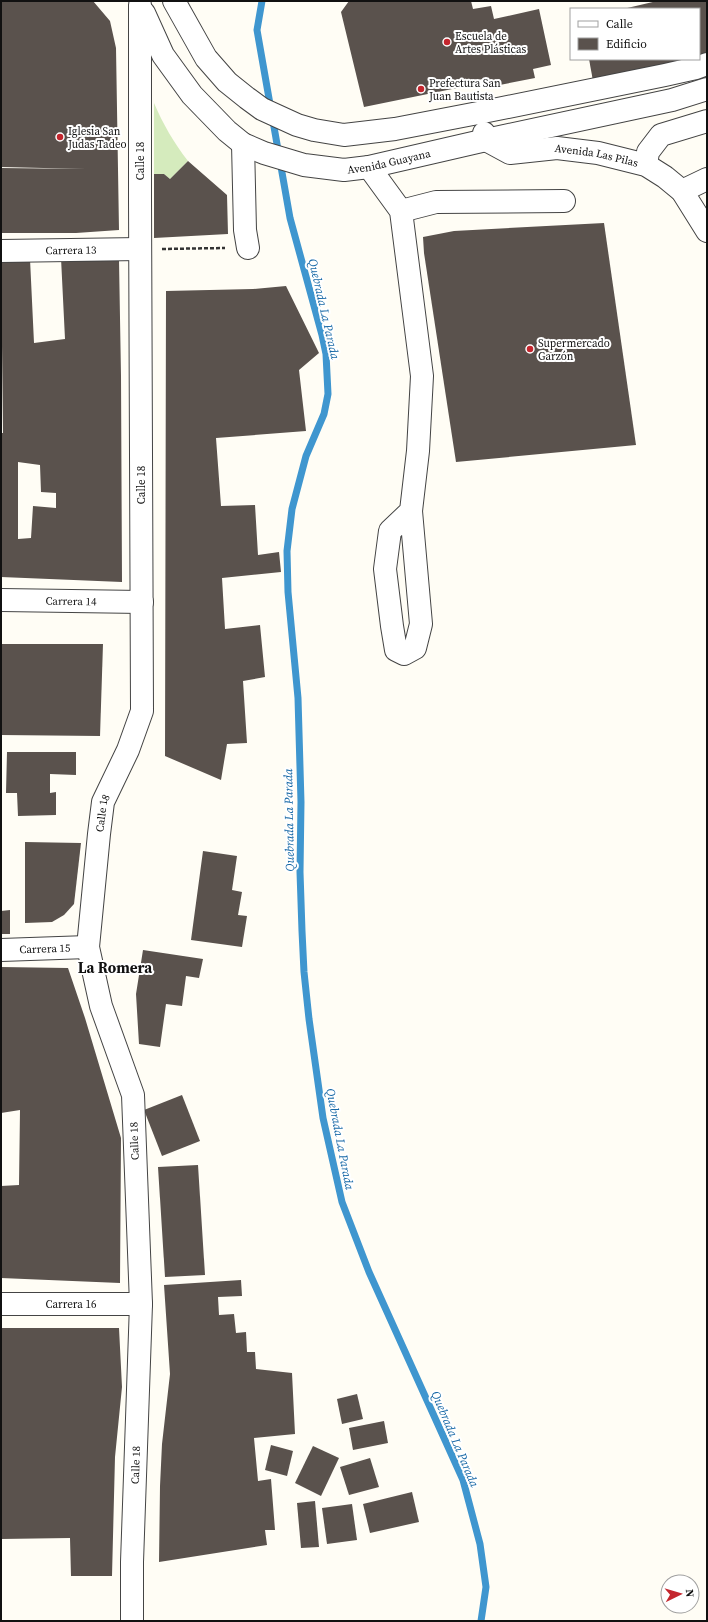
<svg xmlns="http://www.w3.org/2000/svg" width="708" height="1622" viewBox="0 0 708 1622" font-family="'Source Serif 4',serif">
<rect width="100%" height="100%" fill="#fffdf5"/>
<!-- green -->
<path fill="#d5ebbd" d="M 154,103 C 163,124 174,143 188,161 L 170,179 L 164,174 L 154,174 Z"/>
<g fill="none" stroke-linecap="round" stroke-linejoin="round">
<!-- stream -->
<path stroke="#3f96cf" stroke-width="7" d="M 262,1 L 257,30 L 290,218 L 322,335 L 326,354 L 328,394 L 324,414 L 306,456 L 292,509 L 287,551 L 288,592 L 298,698 L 301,802 L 300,872 L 302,931 L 304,972 L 309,1019 L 323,1118 L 342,1202 L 369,1272 L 463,1480 L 480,1544 L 486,1587 L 481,1621"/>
</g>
<!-- building -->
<g fill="#5a524d" fill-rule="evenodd">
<path d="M 1,1 L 93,1 L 110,21 L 116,48 L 119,230 L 76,233 L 1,233 L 1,168 L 86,169 L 1,167 Z"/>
<path d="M 349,1 L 471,1 L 473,9 L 491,6 L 494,19 L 539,9 L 551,65 L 533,69 L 535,78 L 484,88 L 483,79 L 461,83 L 462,87 L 364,107 L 341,12 Z"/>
<path d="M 657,1 L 707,1 L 707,55 L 699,57 L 699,9 L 623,9 Z"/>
<path d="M 589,59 L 687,59 L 593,81 Z"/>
<path d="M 188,161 L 227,195 L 228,234 L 154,238 L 154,174 L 164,174 L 170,179 Z"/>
<path d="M 604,223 L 636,445 L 456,462 L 424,253 L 423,237 L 454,231 Z"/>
<path d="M 61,258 L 119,260 L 121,376 L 122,582 L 1,577 L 1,433 L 3,433 L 1,259 L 30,259 L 34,343 L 65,339 ZM 18,462 L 40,465 L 41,492 L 56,493 L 56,508 L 33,506 L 31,538 L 18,539 Z"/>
<path d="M 286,286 L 319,353 L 299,370 L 306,431 L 216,438 L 221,506 L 255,505 L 258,555 L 279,552 L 281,572 L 222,578 L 225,629 L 260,625 L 265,677 L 243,681 L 247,743 L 227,744 L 221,780 L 165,756 L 166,291 L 253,289 Z"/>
<path d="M 1,644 L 103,644 L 100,736 L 1,735 Z"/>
<path d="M 7,752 L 76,752 L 76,775 L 50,774 L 50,793 L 56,792 L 56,815 L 18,816 L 17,793 L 6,793 Z"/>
<path d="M 25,842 L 81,843 L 74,904 L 64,915 L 52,922 L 25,923 Z"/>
<path d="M 203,851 L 237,856 L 232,890 L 242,892 L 238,915 L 247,916 L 242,947 L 191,940 Z"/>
<path d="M 10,910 L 10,934 L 1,934 L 1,911 Z"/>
<path d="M 143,950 L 203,959 L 199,978 L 186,976 L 182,1006 L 166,1004 L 160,1047 L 139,1044 L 136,994 Z"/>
<path d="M 1,967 L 68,968 L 85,1018 L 121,1138 L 120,1283 L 1,1278 L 1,1186 L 19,1185 L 20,1110 L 1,1113 Z"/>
<path d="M 182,1095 L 200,1141 L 162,1156 L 144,1110 Z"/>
<path d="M 198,1165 L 205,1275 L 165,1277 L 158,1167 Z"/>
<path d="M 241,1280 L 242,1296 L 218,1297 L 219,1315 L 234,1314 L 236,1333 L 246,1332 L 247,1352 L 255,1352 L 256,1369 L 292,1373 L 295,1434 L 254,1438 L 258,1481 L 271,1479 L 275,1530 L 265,1530 L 267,1545 L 159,1562 L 160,1486 L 162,1444 L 170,1374 L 164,1285 Z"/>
<path d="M 1,1328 L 119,1328 L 122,1387 L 115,1457 L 112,1576 L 71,1576 L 70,1538 L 1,1539 Z"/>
<path d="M 357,1394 L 363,1419 L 342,1424 L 337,1399 Z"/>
<path d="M 384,1421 L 388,1443 L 353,1450 L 349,1428 Z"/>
<path d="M 271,1445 L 293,1451 L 287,1476 L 265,1470 Z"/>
<path d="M 313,1446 L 339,1458 L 321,1496 L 295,1483 Z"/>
<path d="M 370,1458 L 379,1487 L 349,1495 L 340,1467 Z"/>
<path d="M 412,1492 L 419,1522 L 370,1533 L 363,1504 Z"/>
<path d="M 315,1501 L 319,1547 L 301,1548 L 297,1503 Z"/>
<path d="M 352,1504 L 357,1540 L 327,1544 L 322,1508 Z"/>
</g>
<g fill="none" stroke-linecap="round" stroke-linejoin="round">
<defs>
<g id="minor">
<path d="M 174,1 L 206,58 L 227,82 L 247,98 L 262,109 L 297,125 L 314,130 L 344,135 L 395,129 L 478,113 L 665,75 L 696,68 L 707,64"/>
<path id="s1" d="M 144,13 L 163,55 L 192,95 L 227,131 L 243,144 L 264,153 L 304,165 L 344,170 L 369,167 L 486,140 L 672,100 L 707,89"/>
<path id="s2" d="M 484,133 L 486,140 L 510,153 L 557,148 L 598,153 L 646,165 L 665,177 L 682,191 L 707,231"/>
<path d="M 243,144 L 245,230 L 248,248"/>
<path d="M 646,165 L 648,152 L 661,135 L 707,121"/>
<path d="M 369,167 L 401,211 L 422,376 L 418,451 L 411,511 L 421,624 L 415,648 L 404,654 L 396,650 L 392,626 L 385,569 L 390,531 L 411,511"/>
<path d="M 682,191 L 707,179"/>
<path d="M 401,211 L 436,202 L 564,201"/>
<path id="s3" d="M 1,251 L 140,249"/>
<path id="s4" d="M 1,600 L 142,602"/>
<path id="s5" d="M 1,950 L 88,947"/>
<path id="s6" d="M 1,1304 L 141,1304"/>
<path id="s7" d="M 132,1621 L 132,1562 L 141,1304 L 133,1095 L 101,1006 L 88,947 L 99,834 L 103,802 L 128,750 L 142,711 L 140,199 L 140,5"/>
</g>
</defs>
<!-- minor casing -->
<use href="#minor" stroke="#444" stroke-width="24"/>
<!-- path -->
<path stroke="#333" stroke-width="2.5" stroke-dasharray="4 2" stroke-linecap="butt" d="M 162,249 L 225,248"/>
<!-- minor -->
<use href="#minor" stroke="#fff" stroke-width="22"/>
</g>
<!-- markers -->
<g fill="#c4262e" stroke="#fff" stroke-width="1.5">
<circle cx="447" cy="42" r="4"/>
<circle cx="421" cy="89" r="4"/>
<circle cx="60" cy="137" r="4"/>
<circle cx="530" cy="349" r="4"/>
</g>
<g text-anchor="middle" stroke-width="4" stroke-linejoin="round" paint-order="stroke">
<!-- poi labels -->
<g font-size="11" fill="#111" stroke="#fff" text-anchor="start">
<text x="455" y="40">Escuela de<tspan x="455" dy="13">Artes Plásticas</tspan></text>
<text x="429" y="87">Prefectura San<tspan x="429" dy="13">Juan Bautista</tspan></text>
<text x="68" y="135">Iglesia San<tspan x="68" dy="13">Judas Tadeo</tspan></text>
<text x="538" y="347">Supermercado<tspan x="538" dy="13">Garzón</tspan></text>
</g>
<!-- street labels -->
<g font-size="11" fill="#111" stroke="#fff">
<text dy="4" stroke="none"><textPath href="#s2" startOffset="122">Avenida Las Pilas</textPath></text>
<text transform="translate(140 161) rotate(-90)" y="4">Calle 18</text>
<text dy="4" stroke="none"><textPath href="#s1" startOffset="317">Avenida Guayana</textPath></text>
<text dy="4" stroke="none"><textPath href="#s3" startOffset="70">Carrera 13</textPath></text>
<text transform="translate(141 485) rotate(-90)" y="4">Calle 18</text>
<text dy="4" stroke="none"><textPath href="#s4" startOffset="70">Carrera 14</textPath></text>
<text dy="4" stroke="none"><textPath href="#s7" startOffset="816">Calle 18</textPath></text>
<text dy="4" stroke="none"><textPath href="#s5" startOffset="44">Carrera 15</textPath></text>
<text transform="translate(134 1141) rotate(-92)" y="4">Calle 18</text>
<text dy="4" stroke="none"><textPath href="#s6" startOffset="70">Carrera 16</textPath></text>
<text dy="4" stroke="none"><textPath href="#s7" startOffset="156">Calle 18</textPath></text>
</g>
<!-- water labels -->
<g font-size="12" font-style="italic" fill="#1768a6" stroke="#fff">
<text transform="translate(324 309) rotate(77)" y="4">Quebrada La Parada</text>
<text transform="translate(289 820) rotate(-91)" y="4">Quebrada La Parada</text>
<text transform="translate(340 1139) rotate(79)" y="4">Quebrada La Parada</text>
<text transform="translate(455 1439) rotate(67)" y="4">Quebrada La Parada</text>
</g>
<!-- district labels -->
<g font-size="15" font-weight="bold" fill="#111" stroke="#fff">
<text x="115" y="973">La Romera</text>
</g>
</g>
<!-- border -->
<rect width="708" height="1622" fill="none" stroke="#111111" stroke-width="4"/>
<!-- legend -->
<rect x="570" y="8" width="130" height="52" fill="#ffffff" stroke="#a0a0a0"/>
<rect x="578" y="21" width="20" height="6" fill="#ffffff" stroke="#a0a0a0"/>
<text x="606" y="28" font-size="12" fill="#111111">Calle</text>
<rect x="578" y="38" width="20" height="12" fill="#5a524d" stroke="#a0a0a0"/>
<text x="606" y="48" font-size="12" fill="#111111">Edificio</text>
<!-- north arrow -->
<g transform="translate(680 1594) rotate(85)"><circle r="19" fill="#ffffff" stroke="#a0a0a0"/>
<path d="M0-3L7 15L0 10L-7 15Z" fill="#c4262e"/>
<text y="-6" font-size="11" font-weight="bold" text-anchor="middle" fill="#111111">N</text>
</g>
</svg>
